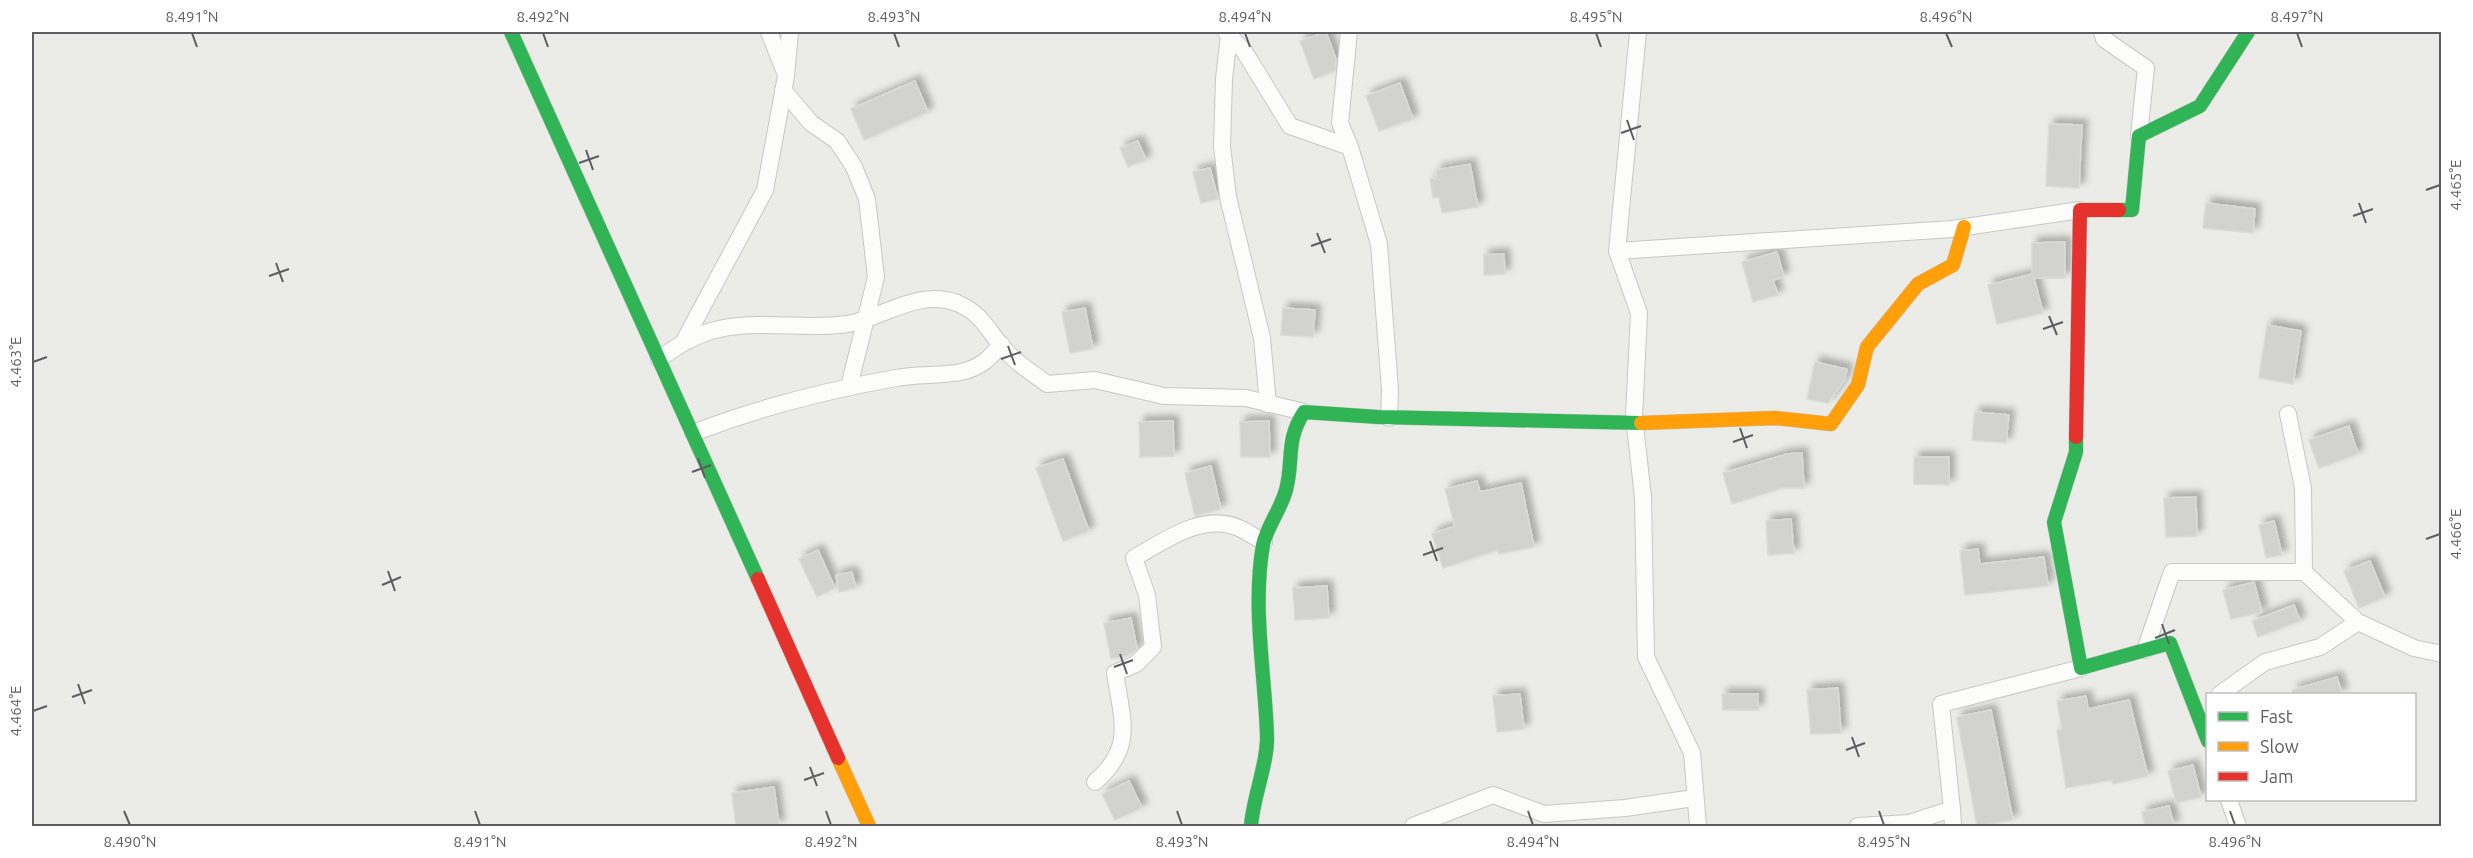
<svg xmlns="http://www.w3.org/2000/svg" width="2473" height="858" viewBox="0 0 2473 858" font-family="Ubuntu,sans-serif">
<defs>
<filter id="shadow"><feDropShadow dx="5.5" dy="-5.5" stdDeviation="3" flood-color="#0004"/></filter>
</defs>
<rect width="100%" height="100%" fill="#ebebe7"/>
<!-- building -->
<g fill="#d2d2cf" stroke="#dadad6" stroke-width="1.5" filter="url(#shadow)">
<path d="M 1326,32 L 1336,59 L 1335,71 L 1314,79 L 1300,41 Z"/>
<path d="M 915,81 L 928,112 L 864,140 L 851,109 Z"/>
<path d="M 1400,83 L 1413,119 L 1379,131 L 1366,96 Z"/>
<path d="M 2049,124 L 2082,125 L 2079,188 L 2046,186 Z"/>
<path d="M 1138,141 L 1146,160 L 1128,167 L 1120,148 Z"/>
<path d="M 1470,164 L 1478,207 L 1442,213 L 1439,197 L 1433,198 L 1430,179 L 1437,178 L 1436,170 Z"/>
<path d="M 1210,168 L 1218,199 L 1201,203 L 1193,172 Z"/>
<path d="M 2206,203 L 2255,209 L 2253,233 L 2203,228 Z"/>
<path d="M 2065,242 L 2065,278 L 2034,278 L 2043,313 L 1997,324 L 1988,285 L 2032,274 L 2032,243 Z"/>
<path d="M 1777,252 L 1784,277 L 1773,280 L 1778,295 L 1753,302 L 1742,262 Z"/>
<path d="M 1504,254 L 1505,274 L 1484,275 L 1484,255 Z"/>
<path d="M 1085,308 L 1093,349 L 1070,353 L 1062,312 Z"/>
<path d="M 1283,308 L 1315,310 L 1313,337 L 1281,335 Z"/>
<path d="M 2267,325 L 2301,331 L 2293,384 L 2259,378 Z"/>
<path d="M 1815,362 L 1847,369 L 1845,379 L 1828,403 L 1807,399 Z"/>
<path d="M 1975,412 L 2009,415 L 2006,443 L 1972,440 Z"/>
<path d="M 1173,421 L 1174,456 L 1140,457 L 1139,422 Z"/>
<path d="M 1269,421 L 1270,457 L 1241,457 L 1240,422 Z"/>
<path d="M 2349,426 L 2358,454 L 2319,468 L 2309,440 Z"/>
<path d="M 1802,453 L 1804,488 L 1782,488 L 1732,504 L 1723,473 L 1787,454 Z"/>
<path d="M 1914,457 L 1949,457 L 1949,485 L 1914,484 Z"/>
<path d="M 1063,459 L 1089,531 L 1063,541 L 1036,468 Z"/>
<path d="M 1211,466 L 1221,509 L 1195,516 L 1185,473 Z"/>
<path d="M 1477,481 L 1480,492 L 1521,483 L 1534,547 L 1499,554 L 1498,550 L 1443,568 L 1432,534 L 1455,526 L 1445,489 Z"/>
<path d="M 2196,497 L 2197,536 L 2166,537 L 2164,498 Z"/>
<path d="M 1791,519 L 1794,553 L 1768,555 L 1766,521 Z"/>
<path d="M 2274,521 L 2282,555 L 2266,558 L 2259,525 Z"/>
<path d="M 1978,549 L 1980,564 L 2044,557 L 2048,586 L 1965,595 L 1960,551 Z"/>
<path d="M 818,550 L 835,588 L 817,597 L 799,559 Z"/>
<path d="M 2370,561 L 2385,597 L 2359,608 L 2344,571 Z"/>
<path d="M 852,572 L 856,588 L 839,592 L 836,575 Z"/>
<path d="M 2254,582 L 2262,612 L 2231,619 L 2223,590 Z"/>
<path d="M 1327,586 L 1329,618 L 1295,620 L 1293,588 Z"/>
<path d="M 2294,605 L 2300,621 L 2258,637 L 2252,621 Z"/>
<path d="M 1131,618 L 1137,649 L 1127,656 L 1111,659 L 1104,623 Z"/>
<path d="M 2337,677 L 2342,694 L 2293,694 L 2292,690 Z"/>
<path d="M 1838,688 L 1841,733 L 1811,734 L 1807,690 Z"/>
<path d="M 1520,694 L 1524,729 L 1497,732 L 1493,696 Z"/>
<path d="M 1722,694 L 1758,694 L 1758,710 L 1723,710 Z"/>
<path d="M 2086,696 L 2088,709 L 2129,700 L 2148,776 L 2113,784 L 2112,780 L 2066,788 L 2057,730 L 2062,729 L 2057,701 Z"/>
<path d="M 1991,710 L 2013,820 L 1977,826 L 1957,717 Z"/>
<path d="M 2193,765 L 2201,797 L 2176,803 L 2168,771 Z"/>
<path d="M 1129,781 L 1142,808 L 1115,820 L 1102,794 Z"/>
<path d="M 774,787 L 779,825 L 736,826 L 732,793 Z"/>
<path d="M 2169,806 L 2174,826 L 2145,826 L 2142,812 Z"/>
</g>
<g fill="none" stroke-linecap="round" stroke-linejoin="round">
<defs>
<g id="street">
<path d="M 769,32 L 784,70"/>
<path d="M 1226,32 L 1244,51 L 1290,126 L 1350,147 L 1379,244 L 1390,390 L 1389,418"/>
<path d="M 1349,32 L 1340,123 L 1350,147"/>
<path d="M 1638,32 L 1617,251 L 1639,313 L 1634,417 L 1643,497 L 1646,657 L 1692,753 L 1698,826"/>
<path d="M 2102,32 L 2104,39 L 2146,68 L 2139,136"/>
<path d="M 1229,35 L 1224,79 L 1222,146 L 1228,197 L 1262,338 L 1268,404"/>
<path d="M 783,90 L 811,123 L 837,141 L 854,167 L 867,199 L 876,277 L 849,387"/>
<path d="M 1617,251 L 1952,229 L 2080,210"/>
<path d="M 684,341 L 765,190 L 786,76 L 790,32"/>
<path d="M 659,359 C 676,347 691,337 711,331 C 755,318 803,331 847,324 C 884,318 918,288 957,303 C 985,315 988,333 1008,353 C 1019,365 1034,374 1047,384 L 1095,380 L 1164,396 L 1246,398 L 1304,412"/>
<path d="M 2288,414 L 2303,488 L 2304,572 L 2358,622 L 2414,648 L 2442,654"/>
<path d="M 693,433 C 758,408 828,390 896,378 C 917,374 940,376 961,372 C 979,368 990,359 1001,344"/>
<path d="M 2145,650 L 2172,572 L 2304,572"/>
<path d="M 2220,694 L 2265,662 L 2320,647 L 2358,622"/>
<path d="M 1095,782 C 1135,747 1122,720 1115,673 L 1136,664 L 1153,647 L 1147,595 L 1134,558 C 1164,541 1203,512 1239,528 C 1248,532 1256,538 1264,542"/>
<path d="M 2229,800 L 2238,826"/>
<path d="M 1952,809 L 1953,826"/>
<path d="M 1413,826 L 1493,795 L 1544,814 L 1625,808 L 1694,798"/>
<path d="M 1858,826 L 1909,823 L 1952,809 L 1941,704 L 2081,668"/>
</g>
<g id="fast">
<path d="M 511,32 L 758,579"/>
<path d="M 2119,210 L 2132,210 L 2139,136 L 2200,106 L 2248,32"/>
<path d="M 2076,437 L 2076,452 L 2054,522 L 2081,668 L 2170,643 L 2208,741"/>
<path d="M 1251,826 C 1253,797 1268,763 1267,736 C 1265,673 1252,608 1263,545 C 1267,526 1281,509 1286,490 C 1294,460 1285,441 1304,412 L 1378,417 L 1641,423"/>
</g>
<g id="slow">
<path d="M 1641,423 L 1775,418 L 1831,424 L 1858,385 L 1867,347 L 1918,284 L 1953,265 L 1964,227"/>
<path d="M 838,758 L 869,826"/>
</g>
<g id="jam">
<path d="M 2076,437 L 2080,210 L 2119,210"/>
<path d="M 758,579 L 838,758"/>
</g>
</defs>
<!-- street casing -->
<use href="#street" stroke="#c7c7c7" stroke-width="18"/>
<!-- fast casing -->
<use href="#fast" stroke="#c8c9c9" stroke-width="15"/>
<!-- slow casing -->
<use href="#slow" stroke="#c8c9c9" stroke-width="15"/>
<!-- jam casing -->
<use href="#jam" stroke="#c8c9c9" stroke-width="15"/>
<!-- street -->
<use href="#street" stroke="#fcfcfb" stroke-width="16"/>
<!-- fast -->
<use href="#fast" stroke="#30b455" stroke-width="14"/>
<!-- slow -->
<use href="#slow" stroke="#ff9f0a" stroke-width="14"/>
<!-- jam -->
<use href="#jam" stroke="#e5322d" stroke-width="14"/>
</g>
<!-- ticks -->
<path fill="none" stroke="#5d5e63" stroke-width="2" d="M 192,33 L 197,47M 543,33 L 548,47M 894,33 L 899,47M 1245,33 L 1250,47M 1596,33 L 1601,47M 1946,33 L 1952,47M 2297,33 L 2302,47M 1627,120 L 1634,140M 1621,133 L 1641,126M 586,150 L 593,170M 579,163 L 599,156M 2426,190 L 2440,185M 2359,203 L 2366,223M 2353,216 L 2373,209M 1317,233 L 1325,253M 1311,246 L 1331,239M 276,263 L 283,282M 269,276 L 289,269M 2049,316 L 2057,335M 2043,329 L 2063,322M 1008,346 L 1015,365M 1001,359 L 1021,352M 33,362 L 47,357M 1740,428 L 1747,448M 1733,442 L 1753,435M 698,458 L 705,478M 692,472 L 711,465M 2426,539 L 2440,534M 1430,541 L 1437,561M 1423,555 L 1443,548M 388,571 L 395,591M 382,585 L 401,577M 2162,624 L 2169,644M 2155,638 L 2175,630M 1120,654 L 1127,674M 1114,667 L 1133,660M 78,684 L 85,704M 72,697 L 92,690M 33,711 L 47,706M 1852,737 L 1859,757M 1846,750 L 1865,743M 810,767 L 817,786M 804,780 L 824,773M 124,811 L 130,825M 475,811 L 480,825M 826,811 L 831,825M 1177,811 L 1182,825M 1528,811 L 1533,825M 1879,811 L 1884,825M 2230,811 L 2235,825"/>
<!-- border -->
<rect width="2473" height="858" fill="none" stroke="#ffffff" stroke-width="66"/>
<!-- legend -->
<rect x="2206" y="693" width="210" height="108" fill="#ffffff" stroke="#bebfc1" stroke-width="1.5"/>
<rect x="2218" y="712" width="30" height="9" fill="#30b455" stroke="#bebfc1" stroke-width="1.5"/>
<text x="2260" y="723" font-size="18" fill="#5d5e63">Fast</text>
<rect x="2218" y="742" width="30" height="9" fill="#ff9f0a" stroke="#bebfc1" stroke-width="1.5"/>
<text x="2260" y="753" font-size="18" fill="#5d5e63">Slow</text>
<rect x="2218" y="772" width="30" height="9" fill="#e5322d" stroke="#bebfc1" stroke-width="1.5"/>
<text x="2260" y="783" font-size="18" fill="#5d5e63">Jam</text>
<rect x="33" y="33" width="2407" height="792" fill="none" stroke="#5d5e63" stroke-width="2"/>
<g font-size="15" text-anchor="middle" fill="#5d5e63">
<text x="192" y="22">8.491°N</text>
<text x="543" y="22">8.492°N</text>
<text x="894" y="22">8.493°N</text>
<text x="1245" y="22">8.494°N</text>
<text x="1596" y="22">8.495°N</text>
<text x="1946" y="22">8.496°N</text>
<text x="2297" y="22">8.497°N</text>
<text transform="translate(2456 185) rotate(-90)" y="5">4.465°E</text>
<text transform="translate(16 362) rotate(-90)" y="5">4.463°E</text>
<text transform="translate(2456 534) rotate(-90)" y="5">4.466°E</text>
<text transform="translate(16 711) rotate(-90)" y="5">4.464°E</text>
<text x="130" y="847">8.490°N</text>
<text x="480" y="847">8.491°N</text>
<text x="831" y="847">8.492°N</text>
<text x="1182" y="847">8.493°N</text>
<text x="1533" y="847">8.494°N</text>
<text x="1884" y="847">8.495°N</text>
<text x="2235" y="847">8.496°N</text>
</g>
</svg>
